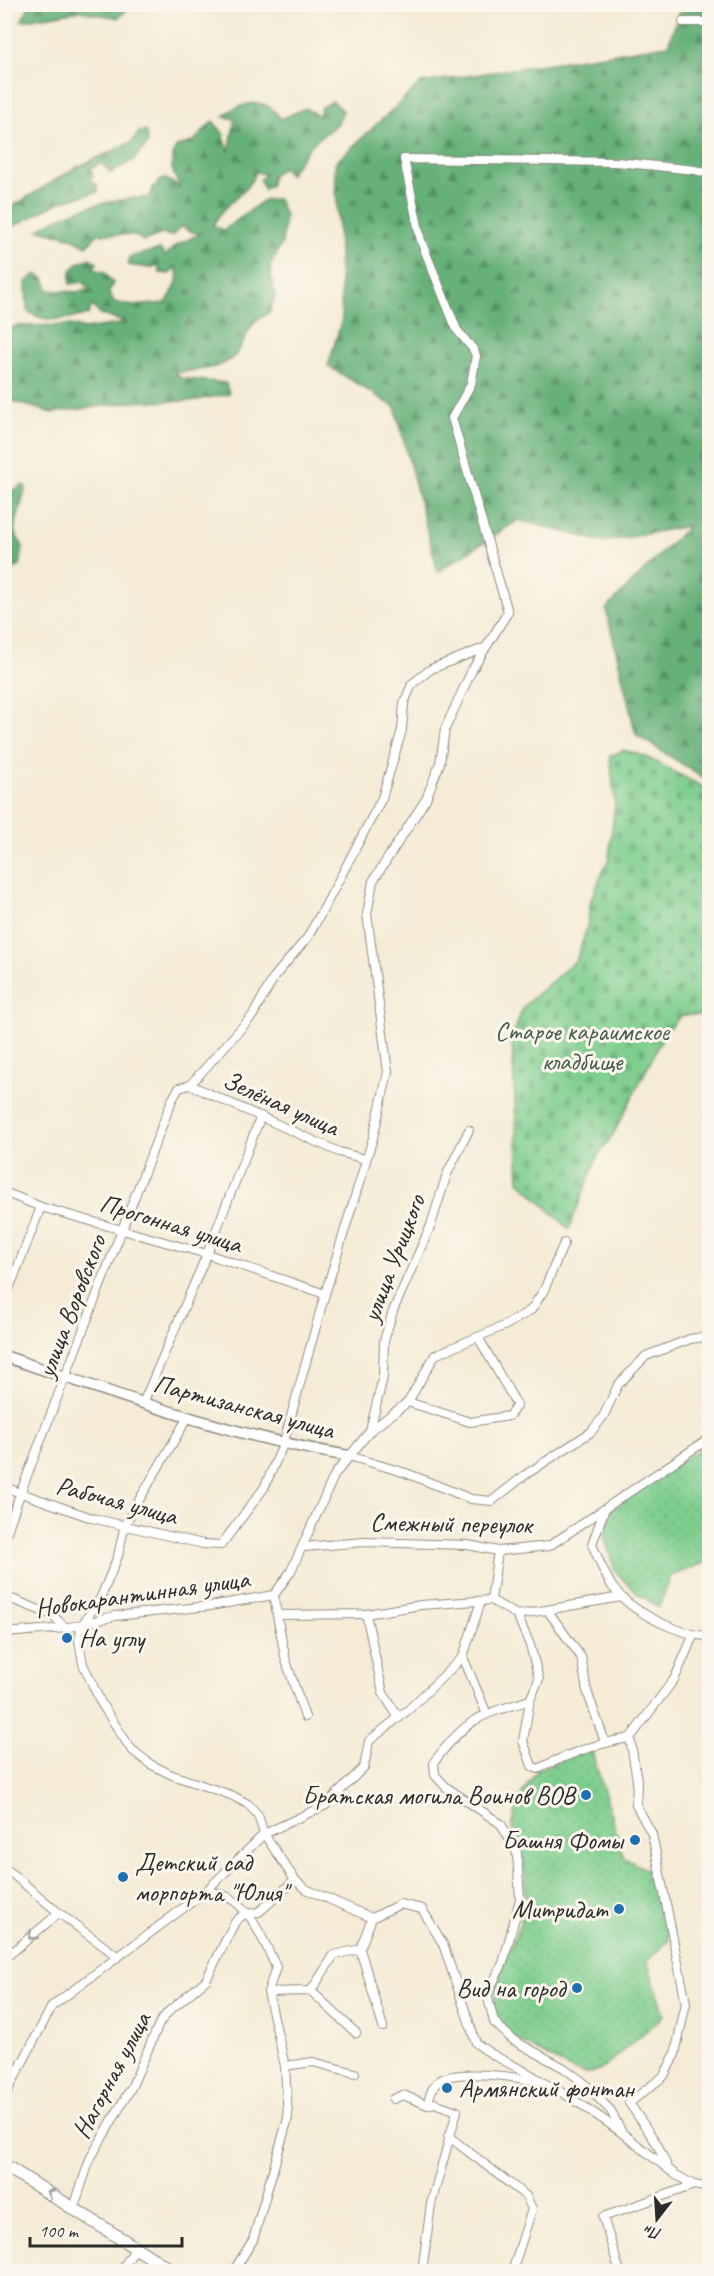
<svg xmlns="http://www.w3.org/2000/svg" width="714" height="2276" viewBox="0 0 714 2276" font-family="Caveat,sans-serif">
<defs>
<pattern id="grass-dots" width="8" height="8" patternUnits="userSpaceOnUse" patternTransform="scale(1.5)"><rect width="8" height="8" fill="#7ece8e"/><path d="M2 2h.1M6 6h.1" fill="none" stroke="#6db17b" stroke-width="1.8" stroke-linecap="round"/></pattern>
<pattern id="forest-firs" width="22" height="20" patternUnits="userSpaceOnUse" patternTransform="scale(1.5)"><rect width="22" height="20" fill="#66b179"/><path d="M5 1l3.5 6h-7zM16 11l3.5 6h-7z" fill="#549063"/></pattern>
<pattern id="cemetery-stones" width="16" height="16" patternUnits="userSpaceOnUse" patternTransform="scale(1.5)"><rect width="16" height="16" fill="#7ece8e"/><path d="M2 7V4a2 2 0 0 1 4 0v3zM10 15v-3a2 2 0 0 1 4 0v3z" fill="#6db17b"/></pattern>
</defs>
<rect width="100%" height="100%" fill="#fbf7ec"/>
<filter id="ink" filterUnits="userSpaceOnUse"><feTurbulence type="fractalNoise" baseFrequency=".0167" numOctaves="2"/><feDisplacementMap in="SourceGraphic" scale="12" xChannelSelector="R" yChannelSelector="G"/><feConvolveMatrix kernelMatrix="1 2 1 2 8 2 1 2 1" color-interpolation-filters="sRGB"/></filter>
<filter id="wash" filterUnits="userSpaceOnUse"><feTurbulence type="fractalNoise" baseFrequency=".008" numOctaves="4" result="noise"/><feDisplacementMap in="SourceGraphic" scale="24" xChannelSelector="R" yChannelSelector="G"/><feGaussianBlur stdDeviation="1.35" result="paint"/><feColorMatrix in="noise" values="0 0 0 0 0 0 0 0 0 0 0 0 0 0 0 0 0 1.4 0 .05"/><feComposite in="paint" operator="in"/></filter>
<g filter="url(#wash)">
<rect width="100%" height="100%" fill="#f5ebd6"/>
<!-- grass -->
<g fill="url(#grass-dots)" stroke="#547c5c" stroke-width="1.5">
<path d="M 709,1442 L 709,1561 L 671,1576 L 659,1607 L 638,1594 L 615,1571 L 604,1535 L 612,1509 Z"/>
<path d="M 591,1749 L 624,1858 L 647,1870 L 660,1897 L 669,1940 L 647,1961 L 664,2015 L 606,2066 C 586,2079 575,2072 556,2061 C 539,2051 516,2042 503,2026 C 478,1994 515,1949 522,1917 C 528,1889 526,1853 512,1828 L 518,1800 L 538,1769 Z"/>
</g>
<!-- forest -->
<g fill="url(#forest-firs)" stroke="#486e52" stroke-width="1.5">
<path d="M 30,5 L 30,4 L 134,5 L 118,18 L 80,11 L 21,21 Z"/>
<path d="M 682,5 L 709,5 L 709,781 L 636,735 L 606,609 L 688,526 L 603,542 L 518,520 L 438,572 L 395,407 L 328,366 L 342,319 L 335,163 L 421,83 L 668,45 Z"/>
<path d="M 333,101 L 343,111 L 338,123 L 310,146 L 289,175 L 283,167 L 272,176 L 271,184 L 264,190 L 260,180 L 265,174 L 256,172 C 247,195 223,203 213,226 L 224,230 L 264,200 L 278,199 L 285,216 L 282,243 L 270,267 L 275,295 L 270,312 C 241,329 253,332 236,354 C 223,371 195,369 175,373 L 181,378 L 226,383 L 229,394 L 191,401 L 132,402 L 52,413 L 12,401 L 5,403 L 5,331 L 15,326 L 71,325 L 85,329 L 126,323 L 100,314 L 92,305 L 88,315 C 68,318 45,325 27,311 L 26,282 L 36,274 L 45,279 L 48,290 L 76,292 L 90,289 L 83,282 L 70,284 L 71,270 L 80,262 L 90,258 L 97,263 L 93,269 L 104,272 L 113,283 L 109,292 L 114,302 L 133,306 L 166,303 C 173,290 181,282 176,267 L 169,274 L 160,273 L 158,265 L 150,268 L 128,265 L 129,257 L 160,249 L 165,256 L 175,246 L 201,233 L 191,232 L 181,226 L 172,236 L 162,234 L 144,241 L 134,235 L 98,234 L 87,246 L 70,237 L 38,230 C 70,208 111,199 150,197 L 153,187 L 164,178 L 180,187 C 171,171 169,165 176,147 L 194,141 L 213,121 L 223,133 L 229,152 L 235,119 L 223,117 C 233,106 257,98 271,108 C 275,111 278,116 281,119 L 305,108 L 319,116 L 321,107 Z"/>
<path d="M 146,131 L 148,143 L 134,160 L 111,173 L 101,163 L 91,168 L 93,175 L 90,181 L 97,184 L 98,192 L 62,201 L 5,231 L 5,211 L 75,168 L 132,142 L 139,132 Z"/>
<path d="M 8,482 L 13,491 L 22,485 L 26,487 L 14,531 L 23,547 L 20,566 L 13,569 L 5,583 L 7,535 L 4,488 Z"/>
</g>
<!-- cemetery -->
<path fill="url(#cemetery-stones)" stroke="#547c5c" stroke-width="1.5" d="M 624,750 L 644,756 L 709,790 L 709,1015 L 682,1015 L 666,1031 L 614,1133 L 597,1157 L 569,1229 L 519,1181 L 512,1039 L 523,1007 L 577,959 L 587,927 L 591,900 L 609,858 L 615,803 L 610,756 Z"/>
</g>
<g filter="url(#ink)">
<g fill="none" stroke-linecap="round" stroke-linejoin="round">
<defs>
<g id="minor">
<path d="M 683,22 L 710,22"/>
<path d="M 190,1085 L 253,1015 L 274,977 L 307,938 L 323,910 L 382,798 L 402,730 L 404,703 L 412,684 L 431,669 L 484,648"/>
<path d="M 4,1192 L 41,1207 L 207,1254 L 325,1294"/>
<path d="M 4,1302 L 41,1207"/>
<path d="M 408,1402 L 470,1422 L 509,1416 L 517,1405 L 478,1337"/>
<path d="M 143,1403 L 207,1254 L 261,1116"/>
<path d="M 188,1417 L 125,1524 L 118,1556 L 101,1597 L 82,1625 L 79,1640 L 83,1664 L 101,1703 L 131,1749 L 150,1764 L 172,1775 L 231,1795 L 248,1804 L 258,1815 L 264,1834 L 295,1880"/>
<path d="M 370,1431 L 408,1402 L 435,1355 L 506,1325 L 531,1310 L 544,1290 L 564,1243"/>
<path d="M 349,1456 L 406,1473 L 471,1499 L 492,1501 L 525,1475 L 591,1432 L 603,1417 L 618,1385 L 646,1356 L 690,1339 L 710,1336"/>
<path d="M 4,1487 L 92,1518 L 203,1544 L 221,1545 L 264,1488 L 283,1445 L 325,1294 L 373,1138 L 388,1072 L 367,914 L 373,881 L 426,799 L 440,763 L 445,729 L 472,670 L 508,612 L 452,418 L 471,384 L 476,356 L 473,349 L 457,330 L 421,241 L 404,159 L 617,162 L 695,170 L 710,174"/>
<path d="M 604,1511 L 592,1544 C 598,1558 604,1574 612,1586 C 629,1611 680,1636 710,1636"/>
<path d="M 4,1540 L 20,1494 L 172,1100 L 179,1088 L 190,1085 L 339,1152 L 365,1159"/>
<path d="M 303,1547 L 365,1542 L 468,1545 L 498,1551 L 549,1546 L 710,1438"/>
<path d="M 274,1595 L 291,1571 L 335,1474 L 370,1431 L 383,1377 L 384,1341 L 393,1311 L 431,1225 L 447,1174 L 469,1130"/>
<path d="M 274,1595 L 277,1615 L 366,1614 L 421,1605 L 491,1600 L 517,1615 L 621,1597"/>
<path d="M 4,1596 L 52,1615 L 66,1628"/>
<path d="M 491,1600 L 498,1551"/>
<path d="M 548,1611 L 581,1657 L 587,1691 L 605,1742"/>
<path d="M 366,1614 L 383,1693 L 399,1718"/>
<path d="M 277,1615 L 286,1661 L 305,1717"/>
<path d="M 517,1615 L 530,1645 L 539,1679 L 530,1700 C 478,1716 468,1717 434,1762 L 435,1775 L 446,1787 L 501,1824 L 517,1853 L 520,1899 L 503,1963 L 487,1994 L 494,2022 L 513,2040 L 564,2068 L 583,2082 L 611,2111 L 622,2133 L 676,2175 L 694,2185 L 710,2188"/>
<path d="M 4,1633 L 66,1628 L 115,1616 L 210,1606 L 274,1595"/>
<path d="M 463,1657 L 486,1712"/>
<path d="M 530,1700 L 523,1741 L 532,1766 L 538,1769 C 568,1754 596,1743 630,1738 L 675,1678 L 693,1636"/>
<path d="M 630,1738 L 637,1780 L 636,1805 L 652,1834 L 686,2003 L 675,2054 L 664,2076 L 629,2103 L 657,2144 L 667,2166"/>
<path d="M 4,1867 L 59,1913 L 117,1956"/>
<path d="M 205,1892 C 245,1890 262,1937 276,1967 L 268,1992 L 285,2066 L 288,2118 L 253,2240 L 233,2272"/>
<path d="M 372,1918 L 360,1949 L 383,2027"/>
<path d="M 4,1959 L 59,1913"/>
<path d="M 311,1991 L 334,1955 L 360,1949"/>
<path d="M 268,1992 L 311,1991 L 356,2033"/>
<path d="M 285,2066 L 313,2062 L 355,2073"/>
<path d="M 4,2098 L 52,2006 L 205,1892 L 264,1834 L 326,1805 L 364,1767 L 369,1741 L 408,1710 L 463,1657 L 481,1601"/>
<path d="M 393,2099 L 403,2095 L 428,2105 C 429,2096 431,2087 439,2081 C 456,2068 529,2077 548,2085 C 574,2098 598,2116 621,2132"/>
<path d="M 448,2136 L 526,2196 L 532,2209 L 512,2272"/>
<path d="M 74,2207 L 90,2159 L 132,2086 L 160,2022 L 169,2011 L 206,1980 L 235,1922 L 243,1915 L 259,1912 L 295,1880 L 306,1889 L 372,1918 L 400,1904 L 422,1909 L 443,1944 L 476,2043 C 497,2061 523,2067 545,2084"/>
<path d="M 120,2272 L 137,2246"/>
<path d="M 422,2272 L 431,2204 L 457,2111 L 434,2103 L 428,2105"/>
<path d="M 620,2272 L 603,2217 L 694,2185"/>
</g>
<path id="tertiary" d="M 4,1356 C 118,1395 230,1436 349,1456"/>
<path id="secondary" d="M 4,2165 L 174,2272"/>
</defs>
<!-- minor casing -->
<use href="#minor" stroke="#908b80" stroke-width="10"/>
<!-- tertiary casing -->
<use href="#tertiary" stroke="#908b80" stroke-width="13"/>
<!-- secondary casing -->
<use href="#secondary" stroke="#908b80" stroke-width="14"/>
<!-- minor -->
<use href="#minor" stroke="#fff" stroke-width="8"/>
<!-- tertiary -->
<use href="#tertiary" stroke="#fff" stroke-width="10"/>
<!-- secondary -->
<use href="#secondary" stroke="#fff" stroke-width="12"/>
</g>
<!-- one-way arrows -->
<defs><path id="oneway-chevron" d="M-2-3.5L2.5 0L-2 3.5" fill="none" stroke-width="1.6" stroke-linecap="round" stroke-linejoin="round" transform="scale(1.5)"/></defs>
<g stroke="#a0a0a0">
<use href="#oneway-chevron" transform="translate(32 1936) rotate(139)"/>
<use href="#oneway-chevron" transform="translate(51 2193) rotate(-149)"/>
</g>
</g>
<!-- markers -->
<g fill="#1f6fb2" stroke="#fbf7ec" stroke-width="2">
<circle cx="67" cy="1638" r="6"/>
<circle cx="586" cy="1795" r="6"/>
<circle cx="635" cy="1840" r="6"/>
<circle cx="123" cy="1877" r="6"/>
<circle cx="619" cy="1909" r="6"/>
<circle cx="577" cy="1988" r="6"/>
<circle cx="447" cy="2088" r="6"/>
</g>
<g text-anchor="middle" stroke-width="6" stroke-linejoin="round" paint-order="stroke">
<!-- park labels -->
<g font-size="26" fill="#445c49" stroke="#fbf7ec">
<text x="582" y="1040">Старое караимское<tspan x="582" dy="30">кладбище</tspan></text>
</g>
<!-- street labels -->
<g font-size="26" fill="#2b2b2b" stroke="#fbf7ec">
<text transform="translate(281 1103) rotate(24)" y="9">Зелёная улица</text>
<text transform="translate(171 1223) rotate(17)" y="9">Прогонная улица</text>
<text transform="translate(393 1258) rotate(-69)" y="9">улица Урицкого</text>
<text transform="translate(71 1306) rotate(-69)" y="9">улица Воровского</text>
<text transform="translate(244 1406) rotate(15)" y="9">Партизанская улица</text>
<text transform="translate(117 1500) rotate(15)" y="9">Рабочая улица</text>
<text transform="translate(451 1523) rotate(1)" y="9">Смежный переулок</text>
<text transform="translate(142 1593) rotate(-8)" y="9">Новокарантинная улица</text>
<text transform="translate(111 2075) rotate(-62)" y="9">Нагорная улица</text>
</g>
<!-- poi labels -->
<g font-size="26" fill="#2b2b2b" stroke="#fbf7ec" text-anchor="end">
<text x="79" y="1647" text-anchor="start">На углу</text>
<text x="574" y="1804">Братская могила Воинов ВОВ</text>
<text x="623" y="1849">Башня Фомы</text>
<text x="135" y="1871" text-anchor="start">Детский сад<tspan x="135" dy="30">морпорта "Юлия"</tspan></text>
<text x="607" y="1918">Митридат</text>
<text x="565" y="1997">Вид на город</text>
<text x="459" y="2097" text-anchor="start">Армянский фонтан</text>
</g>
</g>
<!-- margin -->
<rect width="714" height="2276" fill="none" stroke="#fbf7ec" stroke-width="24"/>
<!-- north arrow -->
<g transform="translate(657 2219) rotate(197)" stroke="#fbf7ec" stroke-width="4.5" paint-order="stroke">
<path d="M0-4.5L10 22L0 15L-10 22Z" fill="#2b2b2b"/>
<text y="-9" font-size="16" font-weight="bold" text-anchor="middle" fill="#2b2b2b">Пн</text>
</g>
<!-- scale -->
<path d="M30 2237v9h152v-9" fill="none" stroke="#2b2b2b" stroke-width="3"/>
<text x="39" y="2237" font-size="18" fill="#2b2b2b" stroke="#fbf7ec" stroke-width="4.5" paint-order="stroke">100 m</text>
</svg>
